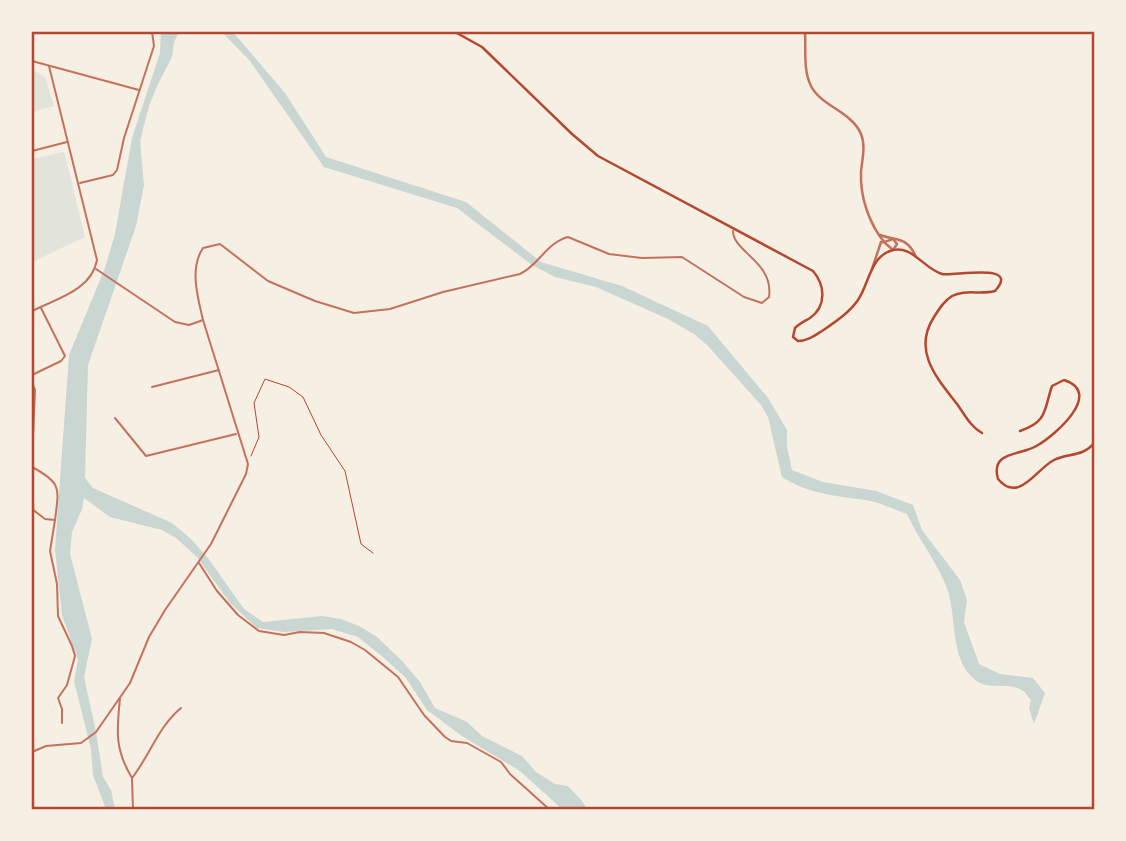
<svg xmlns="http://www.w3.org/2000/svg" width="1126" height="841" viewBox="0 0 1126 841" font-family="'DM Sans',sans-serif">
<rect width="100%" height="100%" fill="#f6efe4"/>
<!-- green -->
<g fill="#e2e4dc">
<path d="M 32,69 L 45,77 L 54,106 L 32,112 Z"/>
<path d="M 63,152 L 65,155 L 85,237 L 32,262 L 32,159 Z"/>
</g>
<!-- water -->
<g fill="#c9d6d2">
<path d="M 161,32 L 179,32 L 174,42 L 172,57 L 157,86 L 149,106 L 140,141 L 144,185 L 136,226 L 88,365 L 85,478 L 93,488 L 172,523 L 190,538 L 208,558 L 244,609 L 263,622 L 322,616 L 341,619 L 359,626 L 377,637 L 402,661 L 420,682 L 435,708 L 467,722 L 482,736 L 522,756 L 536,772 L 555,784 L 568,786 L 582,801 L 587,809 L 562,809 L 520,771 L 462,736 L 427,710 L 406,678 L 383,657 L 358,637 L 332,629 L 284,632 L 257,628 L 230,603 L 197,557 L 176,538 L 162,530 L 110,517 L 84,498 L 82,509 L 72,532 L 70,554 L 92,639 L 84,677 L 96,732 L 103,777 L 111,790 L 115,809 L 106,809 L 93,775 L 91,749 L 74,681 L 78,660 L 62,615 L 55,550 L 69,355 L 105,268 L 115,234 L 132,138 L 160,53 Z"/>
<path d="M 222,32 L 233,32 L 285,93 L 326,157 L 466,202 L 541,262 L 622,286 L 708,326 L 768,398 L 787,430 L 787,446 L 792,470 L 823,482 L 876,491 L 913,505 L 922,530 L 960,580 L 967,600 L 964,622 L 979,664 L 1000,674 L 1033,678 L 1045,693 L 1034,724 L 1029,708 L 1031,700 C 1027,696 1025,691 1020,689 C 1001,681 986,693 970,675 C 951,654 956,617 948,591 C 939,564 919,541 907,514 C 896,510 883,504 871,501 C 840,496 810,495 782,477 L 768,417 L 761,405 L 708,346 L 694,334 L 668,319 L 596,287 L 555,277 L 532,265 L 457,208 L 324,167 L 250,61 Z"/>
</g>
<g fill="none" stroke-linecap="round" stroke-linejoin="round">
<!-- path -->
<path stroke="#b5482f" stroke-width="1" d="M 251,456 L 259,437 L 254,403 L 265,379 L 289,387 L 303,397 L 321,435 L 345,471 L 361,544 L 373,553"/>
<!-- minor -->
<g stroke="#c5725c" stroke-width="2">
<path d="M 32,61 L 139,90"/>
<path d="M 32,151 L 67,142"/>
<path d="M 80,183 L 113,175 L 117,170 L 124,138 L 154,46 L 152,32"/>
<path d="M 96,269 L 175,322 L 189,325 L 203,320"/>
<path d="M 32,311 C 56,299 92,290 97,260 L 49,66"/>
<path d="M 32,375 L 61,361 L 65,356 L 41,308"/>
<path d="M 32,383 L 35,390 L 32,459"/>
<path d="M 152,387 L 219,370"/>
<path d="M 115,418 L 146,456 L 236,434"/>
<path d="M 32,467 C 62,483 59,488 55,520 L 45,519 L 32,509"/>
<path d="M 55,520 L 50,551 L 57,584 L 58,616 L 72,646 L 75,656 L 67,685 L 58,698 L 62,709 L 62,723"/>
<path d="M 199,563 L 217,591 L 238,615 L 259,631 L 284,635 L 300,632 L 324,633 L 351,642 L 365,650 L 398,677 L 424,715 L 445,737 L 451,741 L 467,743 L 501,762 L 510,774 L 550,810"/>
<path d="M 120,698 C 117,730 114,748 132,778 C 150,755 158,727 181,708"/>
<path d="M 32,752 L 46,746 L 81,743 L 96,732 L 130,683 L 149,637 L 165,610 L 211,544 L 246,474 L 248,464 L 203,320 C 198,298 189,269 203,248 L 220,244 L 268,281 L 315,301 L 354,313 L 390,309 L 443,292 L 520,274 C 539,265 546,243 568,237 L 609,254 L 642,258 L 682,257 L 744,297 L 762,303 L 769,297 C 774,262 733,252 733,231"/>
<path d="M 132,779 L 133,810"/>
</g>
<!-- tertiary -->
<g stroke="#c5725c" stroke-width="2.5">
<path d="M 805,32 C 806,48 803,71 811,86 C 821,106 852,112 861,134 C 866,146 862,160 861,172 C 860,197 869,224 885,243 L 893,250 L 897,244 L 893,239 C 889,240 885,243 881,242"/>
<path d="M 880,235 C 896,241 907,236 916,257"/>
<path d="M 872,269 L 881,242"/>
</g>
<!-- secondary -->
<g stroke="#b5482f" stroke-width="2.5">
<path d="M 455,32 L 482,47 L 572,134 L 598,156 L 813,271 C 825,285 827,306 810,318 C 805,321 800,323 795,328 L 793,337 L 798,341 C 807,341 814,336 822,331 C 835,322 849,313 858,300 C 869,284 870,258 890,251 C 911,243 924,269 942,274 C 951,277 1022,261 995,291 C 980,295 965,289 952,296 C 944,301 939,309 934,317 C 912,351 937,378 957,404 C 965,415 970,426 982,433"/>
<path d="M 1020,431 C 1048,422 1044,409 1052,386 L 1064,380 C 1104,393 1055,435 1038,445 C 1028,452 1012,452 1002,459 C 996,464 996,472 998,479 C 1019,504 1036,469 1054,460 C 1068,453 1083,457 1094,443"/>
</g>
</g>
<!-- border -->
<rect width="1126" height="841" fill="none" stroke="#f6efe4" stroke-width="66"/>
<rect x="33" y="33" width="1060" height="775" fill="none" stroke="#b5482f" stroke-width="2.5"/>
</svg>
